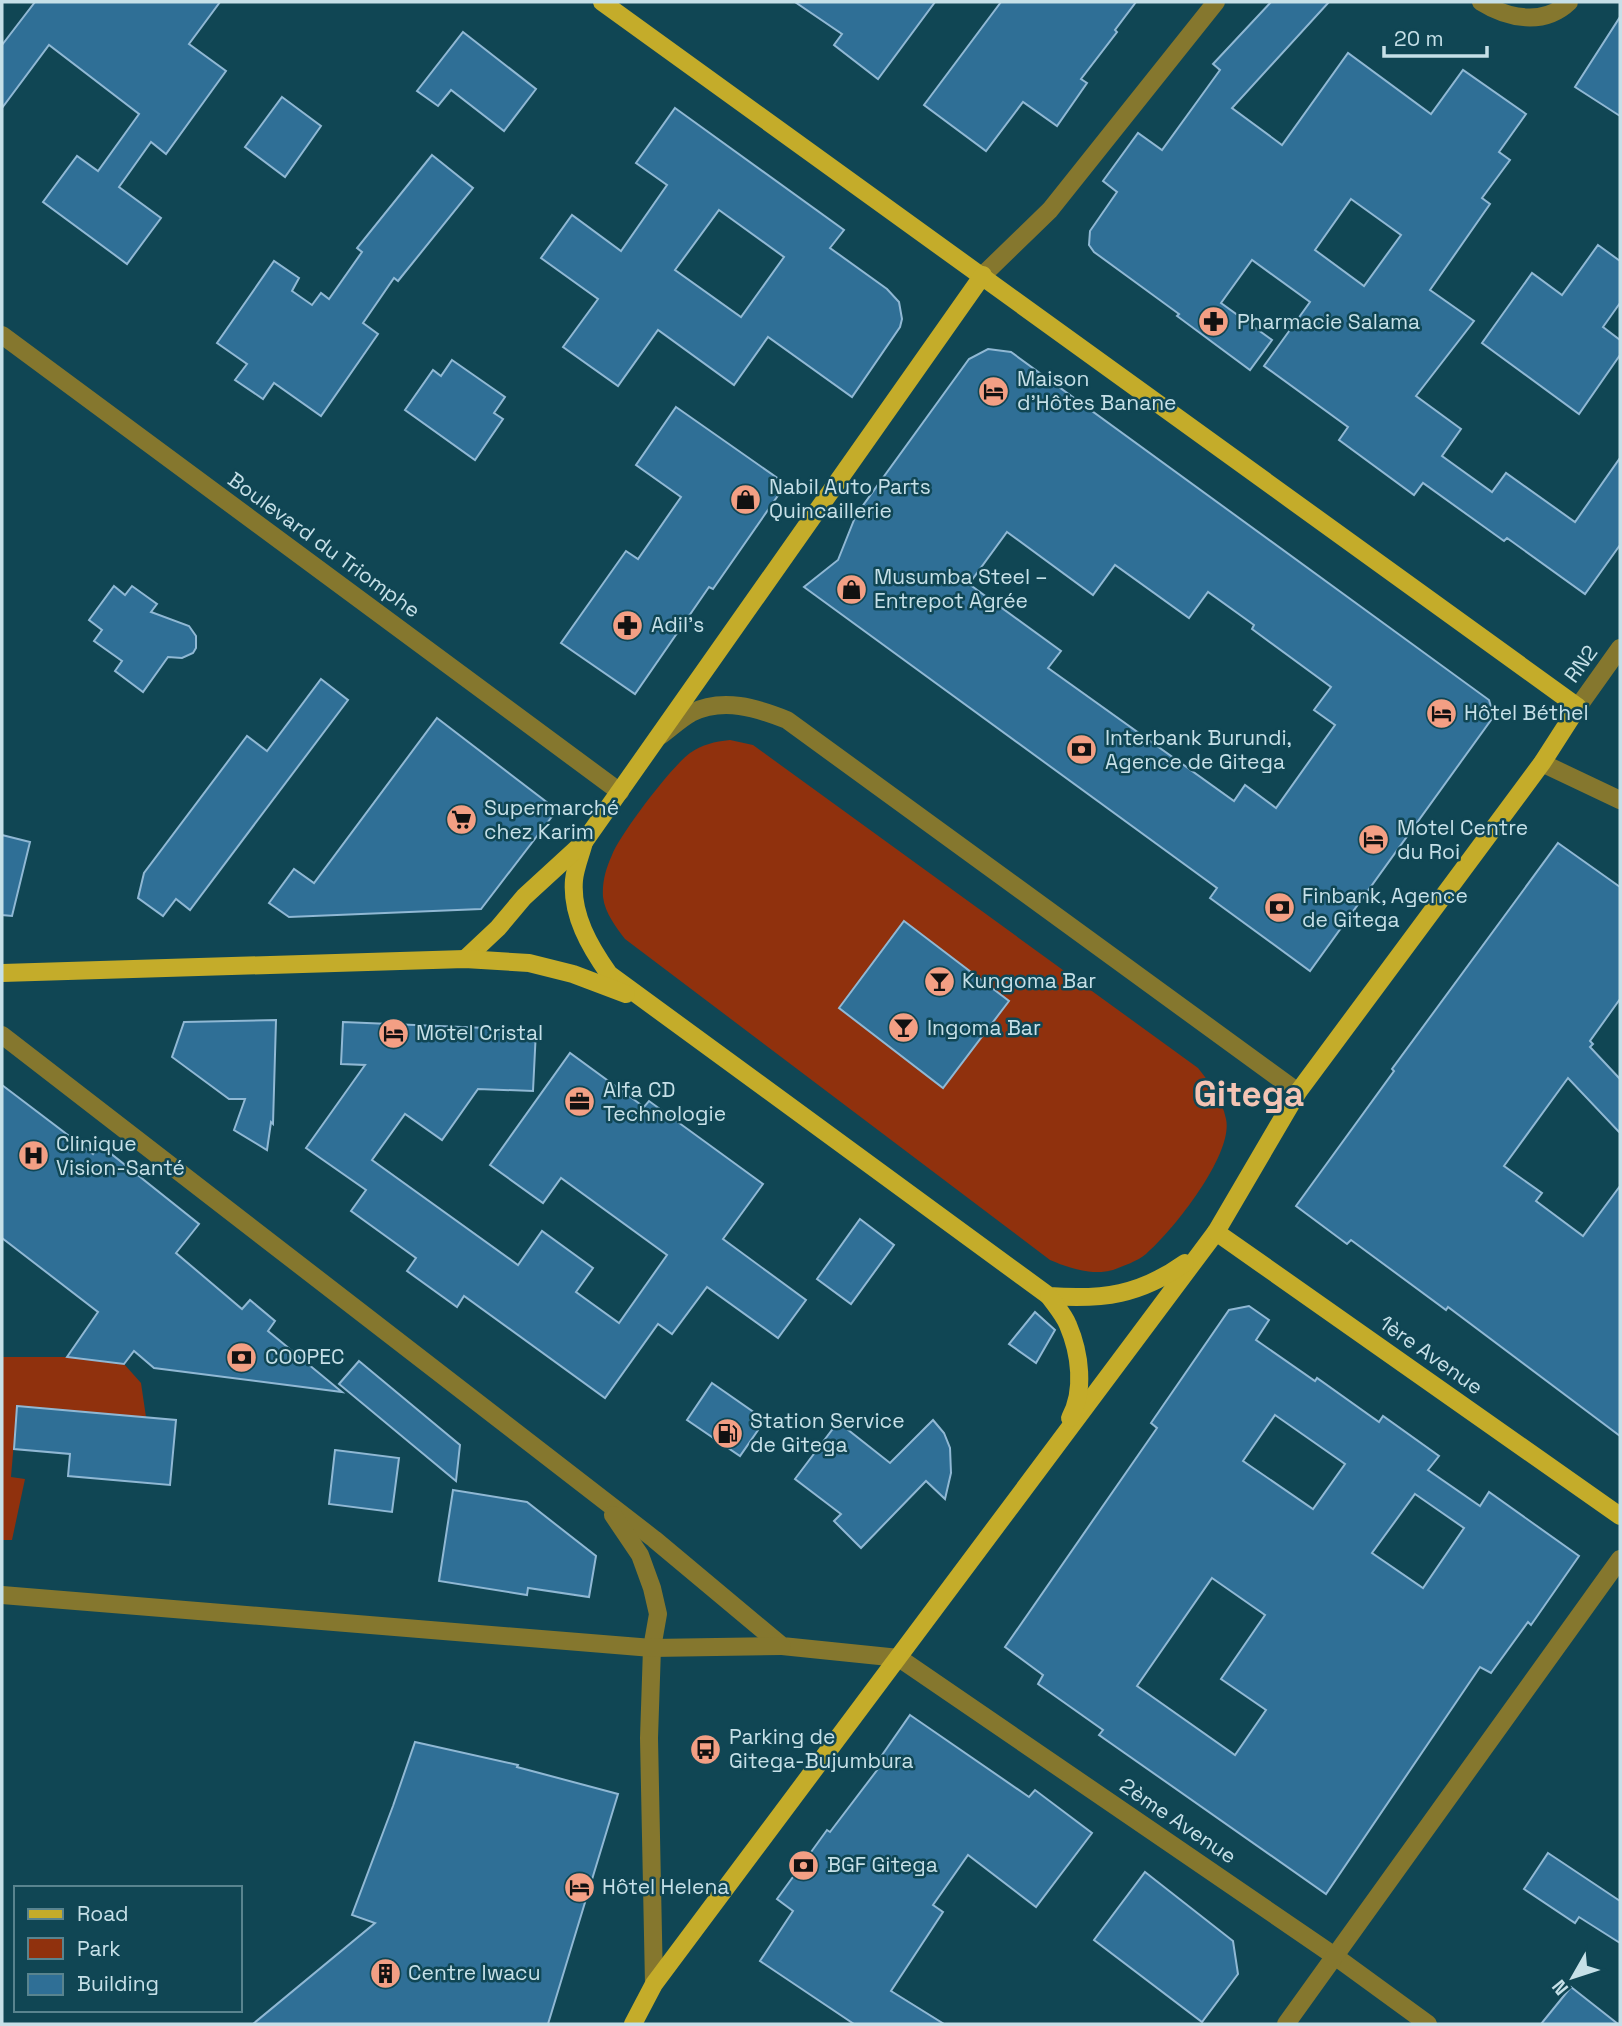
<svg xmlns="http://www.w3.org/2000/svg" width="1622" height="2026" viewBox="0 0 1622 2026" font-family="'Space Grotesk',sans-serif">
<rect width="100%" height="100%" fill="#104654"/>
<!-- green -->
<g fill="#90310d">
<path d="M 730,740 L 753,745 L 1198,1068 C 1210,1083 1222,1099 1226,1119 C 1234,1154 1173,1231 1146,1254 C 1138,1261 1123,1266 1113,1270 C 1092,1276 1069,1268 1050,1260 L 625,939 C 616,927 605,913 603,897 C 602,882 606,868 612,855 C 620,834 672,766 690,753 C 703,744 714,742 730,740 Z"/>
<path d="M 2,1357 L 67,1357 L 124,1364 L 141,1383 L 146,1417 L 17,1406 L 11,1477 L 25,1479 L 12,1540 L 2,1540 Z"/>
</g>
<!-- building -->
<g fill="#2f6f96" stroke="#90b8d4" stroke-width="2" fill-rule="evenodd">
<path d="M 35,2 L 220,2 L 189,44 L 226,71 L 166,154 L 151,142 L 119,187 L 161,218 L 127,264 L 43,202 L 77,156 L 98,171 L 139,114 L 49,45 L 2,108 L 2,45 Z"/>
<path d="M 795,2 L 935,2 L 878,79 L 834,45 L 842,34 Z"/>
<path d="M 1001,2 L 1136,2 L 1115,30 L 1117,32 L 1081,79 L 1087,83 L 1057,126 L 1023,102 L 986,151 L 924,105 Z"/>
<path d="M 1271,2 L 1329,2 L 1232,108 L 1282,145 L 1348,53 L 1431,114 L 1463,70 L 1526,114 L 1499,152 L 1510,160 L 1482,198 L 1490,204 L 1430,290 L 1474,321 L 1416,396 L 1461,429 L 1442,456 L 1492,492 L 1506,473 L 1575,522 L 1620,458 L 1620,545 L 1585,594 L 1507,538 L 1504,541 L 1423,483 L 1414,495 L 1339,440 L 1348,427 L 1264,366 L 1310,302 L 1252,260 L 1221,303 L 1272,340 L 1250,370 L 1177,316 L 1179,314 L 1094,252 L 1089,245 L 1090,231 L 1117,192 L 1103,181 L 1138,133 L 1162,150 L 1220,70 L 1213,64 ZM 1351,199 L 1401,235 L 1364,286 L 1315,250 Z"/>
<path d="M 1620,17 L 1620,116 L 1575,87 Z"/>
<path d="M 463,32 L 536,89 L 504,131 L 451,90 L 438,106 L 417,91 Z"/>
<path d="M 282,97 L 321,126 L 285,177 L 245,147 Z"/>
<path d="M 675,108 L 844,230 L 830,248 L 887,289 L 899,302 L 902,319 L 900,327 L 852,397 L 768,337 L 734,385 L 658,330 L 618,386 L 563,347 L 598,299 L 541,258 L 572,215 L 621,251 L 667,185 L 636,163 ZM 719,210 L 784,257 L 741,317 L 675,270 Z"/>
<path d="M 432,155 L 473,188 L 398,281 L 394,278 L 363,323 L 378,334 L 321,416 L 274,383 L 263,399 L 235,380 L 247,364 L 217,343 L 274,261 L 299,278 L 292,291 L 312,305 L 321,293 L 329,299 L 362,252 L 357,248 Z"/>
<path d="M 1598,245 L 1620,261 L 1620,303 L 1603,327 L 1620,340 L 1620,355 L 1579,414 L 1482,343 L 1532,273 L 1562,295 Z"/>
<path d="M 988,349 L 1011,352 L 1489,700 L 1493,713 L 1491,720 L 1310,971 L 1210,898 L 1217,888 L 804,587 L 838,560 L 856,515 L 969,359 ZM 1007,532 L 1093,595 L 1115,565 L 1189,618 L 1208,592 L 1254,625 L 1252,629 L 1331,687 L 1314,710 L 1335,725 L 1276,808 L 1245,785 L 1234,801 L 1048,668 L 1061,651 L 969,584 Z"/>
<path d="M 452,360 L 505,397 L 494,413 L 503,419 L 475,460 L 405,410 L 433,370 L 441,376 Z"/>
<path d="M 676,407 L 786,484 L 713,589 L 709,587 L 635,694 L 561,643 L 626,551 L 638,559 L 681,497 L 636,465 Z"/>
<path d="M 114,586 L 125,595 L 132,586 L 157,604 L 151,612 L 189,626 L 196,636 L 196,648 L 193,653 L 182,658 L 168,657 L 143,692 L 115,671 L 122,661 L 94,641 L 102,630 L 89,620 Z"/>
<path d="M 321,679 L 348,700 L 190,910 L 176,899 L 163,916 L 138,898 L 144,873 L 247,736 L 267,751 Z"/>
<path d="M 437,718 L 557,810 L 481,909 L 289,917 L 269,903 L 294,869 L 314,883 Z"/>
<path d="M 2,835 L 30,842 L 12,916 L 2,915 Z"/>
<path d="M 1558,843 L 1620,887 L 1620,999 L 1590,1041 L 1593,1044 L 1590,1047 L 1620,1079 L 1620,1133 L 1568,1078 L 1504,1166 L 1542,1193 L 1536,1201 L 1583,1236 L 1620,1186 L 1620,1436 L 1448,1307 L 1446,1310 L 1351,1240 L 1347,1244 L 1296,1206 L 1394,1071 L 1392,1069 Z"/>
<path d="M 904,921 L 1009,1001 L 943,1088 L 839,1008 Z"/>
<path d="M 276,1020 L 273,1124 L 271,1122 L 267,1150 L 234,1130 L 245,1099 L 229,1099 L 172,1057 L 184,1022 Z"/>
<path d="M 343,1022 L 536,1030 L 533,1091 L 478,1089 L 442,1140 L 405,1114 L 372,1160 L 518,1265 L 542,1231 L 593,1268 L 576,1292 L 619,1323 L 667,1255 L 561,1178 L 543,1203 L 490,1165 L 570,1053 L 644,1107 L 649,1101 L 763,1184 L 723,1239 L 806,1300 L 778,1338 L 707,1287 L 672,1334 L 658,1324 L 605,1398 L 464,1296 L 457,1307 L 407,1271 L 416,1258 L 351,1211 L 366,1190 L 306,1148 L 365,1065 L 341,1064 Z"/>
<path d="M 2,1085 L 93,1154 L 100,1145 L 199,1224 L 176,1253 L 242,1309 L 250,1300 L 275,1321 L 268,1331 L 342,1392 L 154,1368 L 134,1351 L 124,1364 L 67,1357 L 98,1312 L 2,1238 Z"/>
<path d="M 860,1219 L 894,1245 L 851,1304 L 817,1279 Z"/>
<path d="M 1249,1306 L 1269,1320 L 1256,1340 L 1315,1381 L 1317,1378 L 1379,1422 L 1383,1416 L 1439,1456 L 1428,1470 L 1480,1506 L 1489,1492 L 1579,1556 L 1531,1625 L 1528,1622 L 1491,1673 L 1480,1667 L 1326,1894 L 1099,1735 L 1103,1730 L 1038,1684 L 1043,1675 L 1005,1647 L 1157,1428 L 1151,1423 L 1229,1310 ZM 1275,1415 L 1345,1464 L 1313,1509 L 1243,1461 ZM 1415,1494 L 1464,1528 L 1423,1588 L 1372,1553 ZM 1212,1578 L 1265,1615 L 1221,1679 L 1266,1710 L 1235,1755 L 1137,1686 Z"/>
<path d="M 1035,1312 L 1055,1330 L 1036,1363 L 1009,1344 Z"/>
<path d="M 359,1361 L 460,1445 L 456,1481 L 339,1384 Z"/>
<path d="M 712,1383 L 765,1420 L 740,1456 L 687,1420 Z"/>
<path d="M 17,1406 L 176,1420 L 170,1485 L 68,1476 L 70,1454 L 14,1449 Z"/>
<path d="M 933,1420 L 944,1433 L 950,1448 L 951,1473 L 945,1499 L 926,1481 L 861,1548 L 834,1521 L 841,1514 L 795,1479 L 838,1422 L 890,1463 Z"/>
<path d="M 335,1450 L 399,1458 L 392,1512 L 329,1504 Z"/>
<path d="M 453,1490 L 527,1502 L 596,1556 L 589,1597 L 528,1588 L 527,1595 L 439,1581 Z"/>
<path d="M 910,1715 L 1029,1797 L 1035,1790 L 1092,1833 L 1036,1907 L 968,1855 L 933,1905 L 943,1912 L 891,1991 L 944,2024 L 854,2024 L 760,1961 L 793,1911 L 777,1899 L 827,1830 L 830,1832 L 884,1761 L 880,1758 Z"/>
<path d="M 415,1742 L 518,1765 L 517,1767 L 618,1794 L 548,2024 L 253,2024 L 375,1923 L 352,1915 L 393,1806 Z"/>
<path d="M 1548,1853 L 1620,1901 L 1620,1943 L 1579,1917 L 1575,1923 L 1524,1889 Z"/>
<path d="M 1145,1872 L 1233,1941 L 1238,1974 L 1202,2022 L 1094,1940 Z"/>
<path d="M 1571,1987 L 1618,2024 L 1541,2024 Z"/>
</g>
<g fill="none" stroke-linecap="round" stroke-linejoin="round">
<!-- minor -->
<g stroke="#85772e" stroke-width="18">
<path d="M 1481,2 C 1508,19 1544,26 1569,2"/>
<path d="M 983,275 L 1050,210 L 1216,2"/>
<path d="M 2,335 L 620,792"/>
<path d="M 1578,707 L 1620,648"/>
<path d="M 660,736 C 670,729 680,719 691,713 C 723,697 757,708 787,720 L 1298,1092"/>
<path d="M 1542,763 L 1620,800"/>
<path d="M 2,1035 L 654,1539 L 782,1646 L 899,1658 L 1336,1957 L 1428,2024"/>
<path d="M 613,1515 L 640,1555 L 652,1588 L 658,1614 L 652,1648 L 649,1738 L 654,1984"/>
<path d="M 2,1595 L 652,1648 L 782,1646"/>
<path d="M 1286,2024 L 1620,1559"/>
</g>
<!-- major -->
<g stroke="#c4ac2a" stroke-width="18">
<path d="M 602,2 L 1578,707 L 1542,763 L 1298,1092 L 1216,1232 L 654,1984 L 633,2024"/>
<path d="M 584,842 C 581,854 575,868 574,880 C 571,915 590,947 609,974 L 1049,1296 C 1103,1300 1140,1295 1185,1263"/>
<path d="M 465,959 L 498,928 L 524,897 L 584,842 L 983,275"/>
<path d="M 2,973 L 465,959 L 529,963 L 573,974 L 626,994"/>
<path d="M 1216,1232 L 1620,1516"/>
<path d="M 1049,1296 C 1056,1306 1064,1315 1068,1325 C 1080,1353 1085,1391 1070,1418"/>
</g>
</g>
<!-- icons -->
<defs>
<symbol id="pharmacy-disc" viewBox="-11 -11 22 22"><circle r="9.5" fill="#f39f84" stroke="#104654"/><path d="M-2-6h4v4h4v4h-4v4h-4v-4h-4v-4h4Z" fill="#111"/></symbol>
<symbol id="hotel-disc" viewBox="-11 -11 22 22"><circle r="9.5" fill="#f39f84" stroke="#104654"/><path d="M-6-4.5h1.5V1H6V5H4.5V3h-9V5H-6ZM-4 0a1.8 1.8 0 1 1 3.6 0ZM.5 0V-2.5h3Q6-2.5 6 0Z" fill="#111"/></symbol>
<symbol id="shop-disc" viewBox="-11 -11 22 22"><circle r="9.5" fill="#f39f84" stroke="#104654"/><path d="M-5-2.5h2.3a2.7 3.5 0 0 1 5.4 0H5L5.5 6h-11ZM-1.5-2.5h3a1.5 2.3 0 0 0-3 0Z" fill="#111"/></symbol>
<symbol id="bank-disc" viewBox="-11 -11 22 22"><circle r="9.5" fill="#f39f84" stroke="#104654"/><path d="M-6-4H6V4H-6ZM0-2.3a2.3 2.3 0 1 0 0 4.6a2.3 2.3 0 1 0 0-4.6Z" fill="#111"/></symbol>
<symbol id="supermarket-disc" viewBox="-11 -11 22 22"><circle r="9.5" fill="#f39f84" stroke="#104654"/><path d="M-6-5.5h2.5l.6 2H6L4.5 2H-2.5L-4.4-4H-6ZM-1.5 3.2a1.3 1.3 0 1 0 .1 0ZM3 3.2a1.3 1.3 0 1 0 .1 0Z" fill="#111"/></symbol>
<symbol id="bar-disc" viewBox="-11 -11 22 22"><circle r="9.5" fill="#f39f84" stroke="#104654"/><path d="M-6-5H6L.8 .8V4.5H3.5V6h-7V4.5H-.8V.8Z" fill="#111"/></symbol>
<symbol id="office-disc" viewBox="-11 -11 22 22"><circle r="9.5" fill="#f39f84" stroke="#104654"/><path d="M-6-3h4V-5.5h4V-3h4V5H-6ZM-1-4.5V-3h2v-1.5ZM-6 0V1H6V0Z" fill="#111"/></symbol>
<symbol id="hospital-disc" viewBox="-11 -11 22 22"><circle r="9.5" fill="#f39f84" stroke="#104654"/><path d="M-5-5h3v3.5h4V-5h3V5h-3V1.5h-4V5h-3Z" fill="#111"/></symbol>
<symbol id="fuel-disc" viewBox="-11 -11 22 22"><circle r="9.5" fill="#f39f84" stroke="#104654"/><path d="M-5.5-6h7V0h2V4h1.3V-2.5L3-4.5l.8-.8L6-3V5H2.5V1h-1V6h-7ZM-4.2-4.7v3.2H.2V-4.7Z" fill="#111"/></symbol>
<symbol id="bus-disc" viewBox="-11 -11 22 22"><circle r="9.5" fill="#f39f84" stroke="#104654"/><path d="M-5-6H5V4H4V6H2V4H-2V6H-4V4H-5ZM-3.5-4V0h7V-4ZM-3.5 1.2v1.5H-2V1.2ZM2 1.2v1.5H3.5V1.2Z" fill="#111"/></symbol>
<symbol id="building-disc" viewBox="-11 -11 22 22"><circle r="9.5" fill="#f39f84" stroke="#104654"/><path d="M-4-6H4V6H1V3H-1V6H-4ZM-2.5-4.3h1.7v1.8h-1.7ZM.8-4.3h1.7v1.8H.8ZM-2.5-1h1.7V.8h-1.7ZM.8-1h1.7V.8H.8Z" fill="#111"/></symbol>
</defs>
<g fill-rule="evenodd">
<use href="#pharmacy-disc" x="1196" y="304" width="35" height="35"/>
<use href="#hotel-disc" x="976" y="374" width="35" height="35"/>
<use href="#shop-disc" x="728" y="482" width="35" height="35"/>
<use href="#shop-disc" x="834" y="572" width="35" height="35"/>
<use href="#pharmacy-disc" x="610" y="608" width="35" height="35"/>
<use href="#hotel-disc" x="1424" y="696" width="35" height="35"/>
<use href="#bank-disc" x="1064" y="732" width="35" height="35"/>
<use href="#supermarket-disc" x="444" y="802" width="35" height="35"/>
<use href="#hotel-disc" x="1356" y="822" width="35" height="35"/>
<use href="#bank-disc" x="1262" y="890" width="35" height="35"/>
<use href="#bar-disc" x="922" y="964" width="35" height="35"/>
<use href="#bar-disc" x="886" y="1010" width="35" height="35"/>
<use href="#hotel-disc" x="376" y="1016" width="35" height="35"/>
<use href="#office-disc" x="562" y="1084" width="35" height="35"/>
<use href="#hospital-disc" x="16" y="1138" width="35" height="35"/>
<use href="#bank-disc" x="224" y="1340" width="35" height="35"/>
<use href="#fuel-disc" x="710" y="1416" width="35" height="35"/>
<use href="#bus-disc" x="688" y="1732" width="35" height="35"/>
<use href="#bank-disc" x="786" y="1848" width="35" height="35"/>
<use href="#hotel-disc" x="562" y="1870" width="35" height="35"/>
<use href="#building-disc" x="368" y="1956" width="35" height="35"/>
</g>
<g text-anchor="middle" stroke-width="5" stroke-linejoin="round" paint-order="stroke">
<!-- poi labels -->
<g font-size="21" fill="#c6e0e8" stroke="#104654" text-anchor="start">
<text x="1237" y="329">Pharmacie Salama</text>
<text x="1017" y="386">Maison<tspan x="1017" dy="24">d’Hôtes Banane</tspan></text>
<text x="769" y="494">Nabil Auto Parts<tspan x="769" dy="24">Quincaillerie</tspan></text>
<text x="874" y="584">Musumba Steel –<tspan x="874" dy="24">Entrepot Agrée</tspan></text>
<text x="651" y="632">Adil’s</text>
<text x="1464" y="720">Hôtel Béthel</text>
<text x="1105" y="745">Interbank Burundi,<tspan x="1105" dy="24">Agence de Gitega</tspan></text>
<text x="484" y="815">Supermarché<tspan x="484" dy="24">chez Karim</tspan></text>
<text x="1397" y="835">Motel Centre<tspan x="1397" dy="24">du Roi</tspan></text>
<text x="1302" y="903">Finbank, Agence<tspan x="1302" dy="24">de Gitega</tspan></text>
<text x="962" y="988">Kungoma Bar</text>
<text x="927" y="1035">Ingoma Bar</text>
<text x="416" y="1040">Motel Cristal</text>
<text x="603" y="1097">Alfa CD<tspan x="603" dy="24">Technologie</tspan></text>
<text x="56" y="1151">Clinique<tspan x="56" dy="24">Vision-Santé</tspan></text>
<text x="265" y="1364">COOPEC</text>
<text x="750" y="1428">Station Service<tspan x="750" dy="24">de Gitega</tspan></text>
<text x="729" y="1744">Parking de<tspan x="729" dy="24">Gitega-Bujumbura</tspan></text>
<text x="827" y="1872">BGF Gitega</text>
<text x="602" y="1894">Hôtel Helena</text>
<text x="408" y="1980">Centre Iwacu</text>
</g>
<!-- street labels -->
<g font-size="21" fill="#c6e0e8" stroke="#104654">
<text transform="translate(324 545) rotate(36)" y="7">Boulevard du Triomphe</text>
<text transform="translate(1581 664) rotate(-54)" y="7">RN2</text>
<text transform="translate(1431 1355) rotate(35)" y="7">1ère Avenue</text>
<text transform="translate(1178 1821) rotate(34)" y="7">2ème Avenue</text>
</g>
<!-- town labels -->
<g font-size="35" font-weight="bold" fill="#f4c4b4" stroke="#104654">
<text x="1249" y="1106">Gitega</text>
</g>
</g>
<!-- border -->
<rect width="1622" height="2026" fill="none" stroke="#c6e0e8" stroke-width="7"/>
<!-- legend -->
<rect x="14" y="1886" width="228" height="126" fill="#104654" stroke="#59848f" stroke-width="2"/>
<rect x="28" y="1909" width="35" height="10" fill="#c4ac2a" stroke="#59848f" stroke-width="2"/>
<text x="77" y="1921" font-size="21" fill="#c6e0e8">Road</text>
<rect x="28" y="1938" width="35" height="21" fill="#90310d" stroke="#59848f" stroke-width="2"/>
<text x="77" y="1956" font-size="21" fill="#c6e0e8">Park</text>
<rect x="28" y="1974" width="35" height="21" fill="#2f6f96" stroke="#59848f" stroke-width="2"/>
<text x="77" y="1991" font-size="21" fill="#c6e0e8">Building</text>
<!-- north arrow -->
<g transform="translate(1573 1977) rotate(231)" stroke="#104654" stroke-width="5" paint-order="stroke">
<path d="M0-5L12 26L0 18L-12 26Z" fill="#c6e0e8"/>
<text y="-10" font-size="19" font-weight="bold" text-anchor="middle" fill="#c6e0e8">N</text>
</g>
<!-- scale -->
<path d="M1384 46v10h103v-10" fill="none" stroke="#c6e0e8" stroke-width="3.5"/>
<text x="1394" y="46" font-size="21" fill="#c6e0e8" stroke="#104654" stroke-width="5" paint-order="stroke">20 m</text>
</svg>
